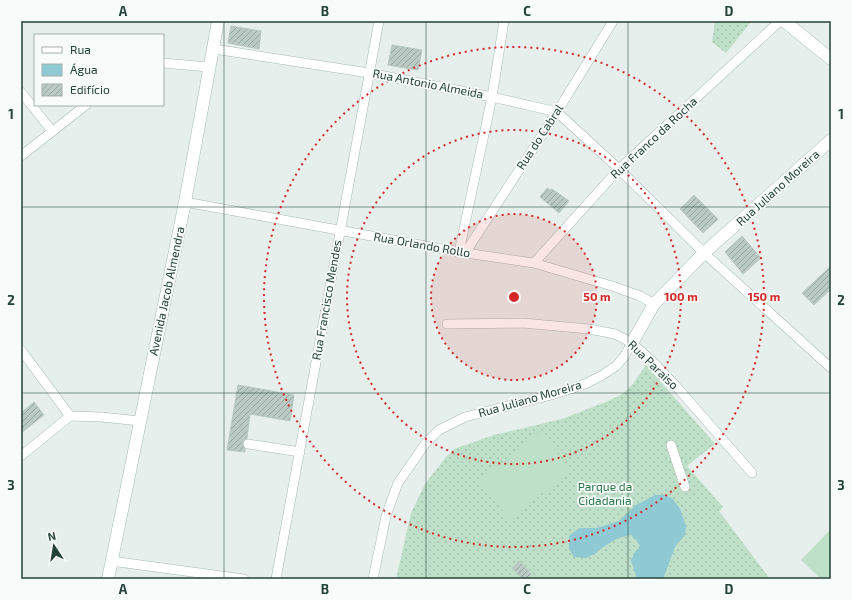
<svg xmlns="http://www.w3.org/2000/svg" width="852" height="600" viewBox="0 0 852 600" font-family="'Exo 2',sans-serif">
<defs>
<pattern id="grass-dots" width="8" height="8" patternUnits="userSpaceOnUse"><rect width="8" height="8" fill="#bfe0c8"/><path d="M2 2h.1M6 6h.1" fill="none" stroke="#a4c1ad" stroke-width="1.8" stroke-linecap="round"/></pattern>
<pattern id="building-hatch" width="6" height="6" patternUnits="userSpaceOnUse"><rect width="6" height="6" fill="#bbcac4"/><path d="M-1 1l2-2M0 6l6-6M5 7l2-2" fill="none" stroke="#98a6a0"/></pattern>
</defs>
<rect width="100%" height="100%" fill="#e6efeb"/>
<!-- grass -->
<g fill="url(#grass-dots)">
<path d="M 715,21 L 749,21 L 751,22 L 726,53 L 712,42 Z"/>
<path d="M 646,365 L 715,444 L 687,466 L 723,507 L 719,511 L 770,579 L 396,579 L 411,513 L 425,484 L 446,457 L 454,449 L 494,435 L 562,419 L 608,401 L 621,395 L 633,384 Z"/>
</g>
<!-- pitch -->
<g fill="#bfe0c8">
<path d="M 540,432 L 571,470 L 510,520 L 479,481 Z"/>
<path d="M 831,529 L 831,579 L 821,579 L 801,560 Z"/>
</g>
<!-- water -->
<path fill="#8ec9d4" d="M 655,495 L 666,495 L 673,499 L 680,509 L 686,526 L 685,535 L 675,547 L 663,579 L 637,579 L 631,560 L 635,552 L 640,546 L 637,541 L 631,535 L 618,538 L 603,547 L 596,553 L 586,558 L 574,557 L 569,549 L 569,536 L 579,528 L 597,528 L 619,521 L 636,505 Z"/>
<!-- building -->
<g fill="url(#building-hatch)" stroke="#b8c9c2">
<path d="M 231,26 L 261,31 L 259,49 L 228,43 Z"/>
<path d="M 392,45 L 422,50 L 418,70 L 388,65 Z"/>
<path d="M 547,188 L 550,190 L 552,189 L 569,201 L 559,213 L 540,197 Z"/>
<path d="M 694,195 L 718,219 L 703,233 L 680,209 Z"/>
<path d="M 742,236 L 761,258 L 743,274 L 725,252 Z"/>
<path d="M 831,266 L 831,289 L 814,305 L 802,293 Z"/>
<path d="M 238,385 L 294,395 L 290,421 L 250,414 L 247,438 L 244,440 L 242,443 L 245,449 L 245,452 L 227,450 Z"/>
<path d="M 34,402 L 44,415 L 21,433 L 21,413 Z"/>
<path d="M 519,561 L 531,574 L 526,579 L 523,579 L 512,568 Z"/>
</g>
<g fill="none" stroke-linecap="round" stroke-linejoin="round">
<defs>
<g id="street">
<path d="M 214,49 L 369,73 L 492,97 L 557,112 L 619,169 L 704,253 L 831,368"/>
<path d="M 163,63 L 209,67"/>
<path d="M 21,92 L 52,131"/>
<path d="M 21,156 L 86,105"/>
<path d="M 185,202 L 459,252 L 534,263 L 612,286 L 640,296 L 654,304"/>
<path d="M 459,252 L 492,97 L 504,21"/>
<path d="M 465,253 L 557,112 L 613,21"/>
<path d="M 534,263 L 619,169 L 780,21"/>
<path d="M 447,324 L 523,323 L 589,329 L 615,334 L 632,343 L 654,363 L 675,385 L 752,473"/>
<path d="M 21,350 L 70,416 L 101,417 L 140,421"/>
<path d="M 248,444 L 300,452"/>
<path d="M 671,445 L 685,487"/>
<path d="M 21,456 L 70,416"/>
<path d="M 111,561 L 244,579"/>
<path d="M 276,579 L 379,21"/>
<path d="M 373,579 L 386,516 L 398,483 L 425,444 L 439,430 L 465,417 L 555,394 L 585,384 L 601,376 L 616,366 L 624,357 L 632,343"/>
</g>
<g id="secondary">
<path d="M 784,21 L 831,59"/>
<path d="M 632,343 L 654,304 L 704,253 L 831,140"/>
<path d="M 108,579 L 185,202 L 218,21"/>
</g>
</defs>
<!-- street casing -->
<use href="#street" stroke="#a8b8b2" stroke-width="10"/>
<!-- secondary casing -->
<use href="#secondary" stroke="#a4bbb3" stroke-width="13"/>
<!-- street -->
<use href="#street" stroke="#fff" stroke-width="9"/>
<!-- secondary -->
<use href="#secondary" stroke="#fff" stroke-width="12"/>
</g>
<!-- grid -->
<path fill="none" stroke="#24423a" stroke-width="1" stroke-opacity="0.55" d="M 224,21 L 224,579M 426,21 L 426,579M 628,21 L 628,579M 21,207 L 831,207M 21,393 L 831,393"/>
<!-- distance rings -->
<circle cx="514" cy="297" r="83" fill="#d62828" fill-opacity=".12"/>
<g fill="none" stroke="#d62828" stroke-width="2" stroke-dasharray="2 4">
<circle cx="514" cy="297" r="83"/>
<circle cx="514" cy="297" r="167"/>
<circle cx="514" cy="297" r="250"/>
</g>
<g text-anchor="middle" stroke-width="3.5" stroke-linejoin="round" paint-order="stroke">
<!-- street labels -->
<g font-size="12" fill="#24423a" stroke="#f7fbf9">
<text transform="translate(428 84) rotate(11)" y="4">Rua Antonio Almeida</text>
<text transform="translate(540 137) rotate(-57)" y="4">Rua do Cabral</text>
<text transform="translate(654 138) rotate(-43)" y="4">Rua Franco da Rocha</text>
<text transform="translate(778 188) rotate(-42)" y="4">Rua Juliano Moreira</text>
<text transform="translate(422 245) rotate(10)" y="4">Rua Orlando Rollo</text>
<text transform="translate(167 291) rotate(-78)" y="4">Avenida Jacob Almendra</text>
<text transform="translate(327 300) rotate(-80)" y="4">Rua Francisco Mendes</text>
<text transform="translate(653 365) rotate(44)" y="4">Rua Paraiso</text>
<text transform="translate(530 399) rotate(-16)" y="4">Rua Juliano Moreira</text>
</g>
<!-- park labels -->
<g font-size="12" fill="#2d7a4b" stroke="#f7fbf9">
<text x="605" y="491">Parque da<tspan x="605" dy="14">Cidadania</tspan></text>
</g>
</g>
<circle cx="514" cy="297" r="6" fill="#d62828" stroke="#f7fbf9" stroke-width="2"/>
<g font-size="12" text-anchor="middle" font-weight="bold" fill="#d62828" stroke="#f7fbf9" stroke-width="3.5" stroke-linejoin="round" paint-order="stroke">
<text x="597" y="301">50 m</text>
<text x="681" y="301">100 m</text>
<text x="764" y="301">150 m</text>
</g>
<!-- border -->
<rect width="852" height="600" fill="none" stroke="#f7fbf9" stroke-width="44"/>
<!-- legend -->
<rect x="34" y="34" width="130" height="72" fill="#f7fbf9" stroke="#a3b1ad"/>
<rect x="42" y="47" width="20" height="6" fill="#ffffff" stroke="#a3b1ad"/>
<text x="70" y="54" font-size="12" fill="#24423a">Rua</text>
<rect x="42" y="64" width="20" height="12" fill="#8ec9d4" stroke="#a3b1ad"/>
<text x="70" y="74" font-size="12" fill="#24423a">Água</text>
<rect x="42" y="84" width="20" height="12" fill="url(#building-hatch)" stroke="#a3b1ad"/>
<text x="70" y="94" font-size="12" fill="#24423a">Edifício</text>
<!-- north arrow -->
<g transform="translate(54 546) rotate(348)" stroke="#f7fbf9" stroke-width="3" paint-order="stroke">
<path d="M0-3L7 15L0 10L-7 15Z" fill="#24423a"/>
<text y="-6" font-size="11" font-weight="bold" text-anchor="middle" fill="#24423a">N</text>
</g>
<rect x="22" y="22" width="808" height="556" fill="none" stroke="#24423a" stroke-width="1.5"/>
<g font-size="13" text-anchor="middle" font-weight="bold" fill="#24423a">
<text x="123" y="16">A</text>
<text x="325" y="16">B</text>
<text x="527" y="16">C</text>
<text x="729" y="16">D</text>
<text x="11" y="119">1</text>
<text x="841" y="119">1</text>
<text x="11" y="305">2</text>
<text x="841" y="305">2</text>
<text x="11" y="490">3</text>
<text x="841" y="490">3</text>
<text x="123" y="594">A</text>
<text x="325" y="594">B</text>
<text x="527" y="594">C</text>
<text x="729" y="594">D</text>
</g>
</svg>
